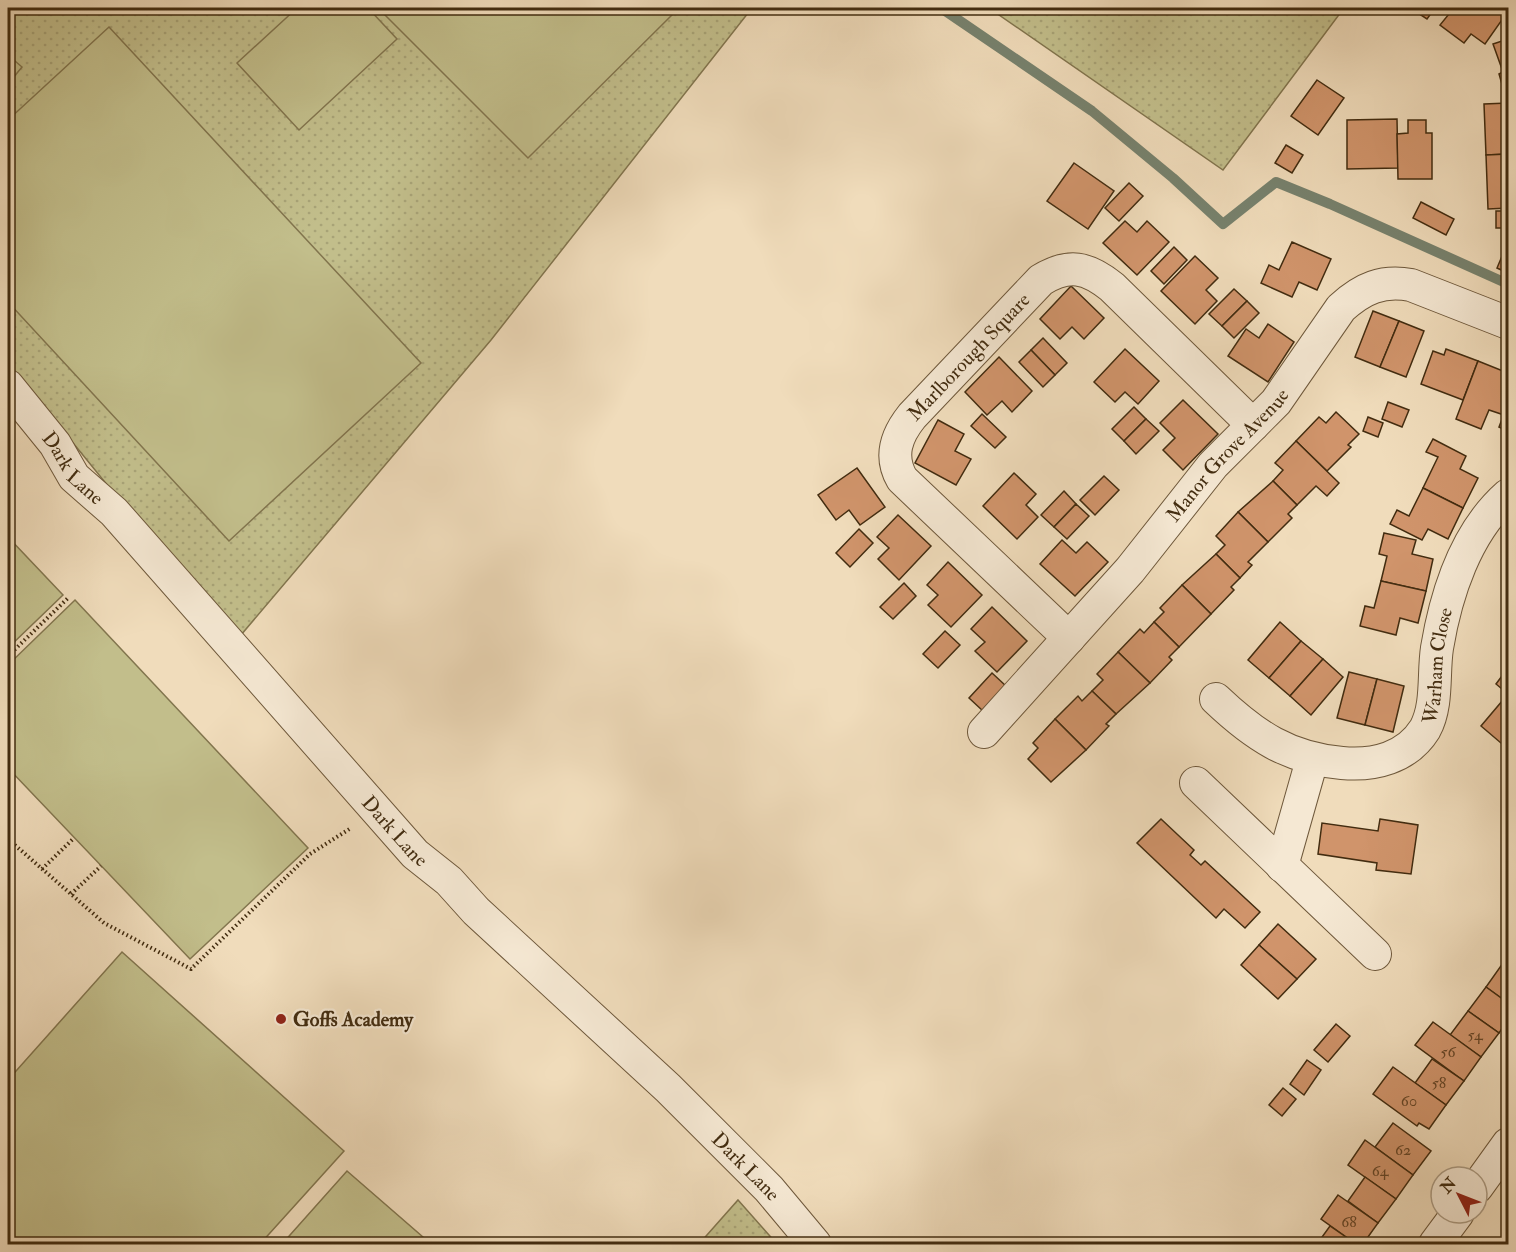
<svg xmlns="http://www.w3.org/2000/svg" width="1516" height="1252" viewBox="0 0 1516 1252" font-family="'IM FELL Double Pica',serif">
<defs>
<pattern id="green-dots" width="8" height="8" patternUnits="userSpaceOnUse" patternTransform="scale(1.5)"><rect width="8" height="8" fill="#c2be8b"/><path d="M2 2h.1M6 6h.1" fill="none" stroke="#a8a377" stroke-width="1.8" stroke-linecap="round"/></pattern>
</defs>
<rect width="100%" height="100%" fill="#f0dcbb"/>
<filter id="stains"><feTurbulence type="fractalNoise" baseFrequency=".00333" numOctaves="4"/><feColorMatrix values="0 0 0 0 .2 0 0 0 0 .09 0 0 0 0 .02 0 0 0 .5 -.17"/></filter>
<radialGradient id="worn" r=".72"><stop offset=".6" stop-color="#630" stop-opacity="0"/><stop offset="1" stop-color="#630" stop-opacity=".3"/></radialGradient>
<!-- green -->
<g fill="url(#green-dots)" stroke="#82754e" stroke-width="1.5">
<path d="M 8,8 L 752,8 L 491,340 L 235,642 L 8,363 Z"/>
<path d="M 989,8 L 1344,8 L 1223,170 Z"/>
<path d="M 738,1200 L 777,1244 L 699,1244 Z"/>
</g>
<!-- pitch -->
<g fill="#c2be8b" stroke="#82754e" stroke-width="1.5">
<path d="M 297,8 L 368,8 L 397,39 L 299,130 L 237,63 Z"/>
<path d="M 378,8 L 679,8 L 528,158 Z"/>
<path d="M 109,27 L 421,363 L 229,541 L 8,302 L 8,120 Z"/>
<path d="M 8,55 L 22,67 L 8,84 Z"/>
<path d="M 8,537 L 63,595 L 8,648 Z"/>
<path d="M 75,600 L 308,848 L 190,959 L 8,768 L 8,665 Z"/>
<path d="M 122,952 L 344,1151 L 260,1244 L 8,1244 L 8,1080 Z"/>
<path d="M 347,1171 L 431,1244 L 282,1244 Z"/>
</g>
<g fill="none" stroke-linecap="round" stroke-linejoin="round">
<!-- stream -->
<path stroke="#77826e" stroke-width="10" d="M 941,8 L 1092,111 L 1173,178 L 1223,224 L 1276,182 L 1330,204 L 1508,284"/>
</g>
<!-- building -->
<g fill="#d0946b" stroke="#422c10" stroke-width="1.5">
<path d="M 1410,8 L 1435,8 L 1427,19 Z"/>
<path d="M 1440,8 L 1491,8 L 1504,17 L 1485,44 L 1471,34 L 1464,43 L 1440,25 L 1449,14 Z"/>
<path d="M 1508,39 L 1508,94 L 1505,95 L 1499,74 L 1503,72 L 1493,44 Z"/>
<path d="M 1317,80 L 1344,98 L 1318,135 L 1291,116 Z"/>
<path d="M 1508,103 L 1508,154 L 1486,155 L 1484,104 Z"/>
<path d="M 1397,119 L 1398,168 L 1347,169 L 1347,120 Z"/>
<path d="M 1408,120 L 1426,120 L 1426,133 L 1432,133 L 1432,179 L 1398,179 L 1397,134 L 1408,133 Z"/>
<path d="M 1286,145 L 1303,155 L 1292,173 L 1275,163 Z"/>
<path d="M 1508,154 L 1508,208 L 1488,209 L 1486,155 Z"/>
<path d="M 1074,163 L 1114,191 L 1088,229 L 1047,201 Z"/>
<path d="M 1129,183 L 1143,196 L 1119,221 L 1105,208 Z"/>
<path d="M 1421,202 L 1454,219 L 1446,235 L 1413,218 Z"/>
<rect x="1496" y="211" width="12" height="17"/>
<path d="M 1125,221 L 1137,232 L 1147,221 L 1169,242 L 1137,275 L 1103,243 Z"/>
<path d="M 1292,242 L 1331,259 L 1317,290 L 1299,282 L 1292,297 L 1261,283 L 1269,265 L 1279,270 Z"/>
<path d="M 1508,242 L 1508,273 L 1497,268 Z"/>
<path d="M 1174,247 L 1187,260 L 1164,284 L 1151,271 Z"/>
<path d="M 1195,256 L 1218,278 L 1206,290 L 1217,301 L 1195,324 L 1161,291 Z"/>
<path d="M 1071,286 L 1104,318 L 1084,339 L 1072,327 L 1060,339 L 1040,319 Z"/>
<path d="M 1234,289 L 1247,301 L 1222,326 L 1209,314 Z"/>
<path d="M 1247,301 L 1259,313 L 1234,338 L 1222,326 Z"/>
<path d="M 1373,311 L 1399,321 L 1380,367 L 1355,357 Z"/>
<path d="M 1399,321 L 1424,331 L 1406,377 L 1380,367 Z"/>
<path d="M 1268,324 L 1294,342 L 1268,382 L 1228,356 L 1246,329 L 1259,338 Z"/>
<path d="M 1043,338 L 1067,363 L 1055,375 L 1031,350 Z"/>
<path d="M 1125,349 L 1159,381 L 1138,404 L 1125,392 L 1115,402 L 1094,382 Z"/>
<path d="M 1446,349 L 1478,361 L 1463,400 L 1421,384 L 1433,351 L 1444,355 Z"/>
<path d="M 1031,350 L 1055,375 L 1043,387 L 1019,362 Z"/>
<path d="M 999,357 L 1032,391 L 1012,412 L 1002,401 L 987,415 L 965,392 Z"/>
<path d="M 1478,361 L 1508,373 L 1508,403 L 1504,415 L 1489,410 L 1481,429 L 1456,419 Z"/>
<path d="M 1183,400 L 1218,434 L 1183,470 L 1163,450 L 1175,438 L 1160,423 Z"/>
<path d="M 1388,402 L 1409,410 L 1402,427 L 1382,419 Z"/>
<path d="M 1508,403 L 1508,431 L 1499,427 Z"/>
<path d="M 1134,407 L 1146,419 L 1124,441 L 1112,429 Z"/>
<path d="M 1336,412 L 1359,434 L 1348,445 L 1351,447 L 1327,471 L 1296,441 L 1319,417 L 1326,423 Z"/>
<path d="M 982,414 L 1006,437 L 995,448 L 971,426 Z"/>
<path d="M 1368,417 L 1383,423 L 1378,437 L 1363,431 Z"/>
<path d="M 1146,419 L 1159,431 L 1136,454 L 1124,441 Z"/>
<path d="M 938,420 L 964,434 L 955,451 L 971,459 L 956,485 L 915,463 Z"/>
<path d="M 1433,439 L 1466,456 L 1460,469 L 1478,478 L 1463,508 L 1423,488 L 1438,457 L 1426,452 Z"/>
<path d="M 1296,441 L 1339,483 L 1327,496 L 1316,486 L 1297,505 L 1273,481 L 1283,470 L 1275,463 Z"/>
<path d="M 857,468 L 885,507 L 860,525 L 849,510 L 836,520 L 818,495 Z"/>
<path d="M 1014,473 L 1036,494 L 1026,505 L 1038,517 L 1017,539 L 983,506 Z"/>
<path d="M 1104,476 L 1119,490 L 1095,515 L 1080,500 Z"/>
<path d="M 1273,481 L 1297,505 L 1288,514 L 1292,518 L 1268,542 L 1238,512 Z"/>
<path d="M 1423,488 L 1463,508 L 1448,539 L 1428,529 L 1422,540 L 1390,524 L 1397,510 L 1409,516 Z"/>
<path d="M 1064,491 L 1076,504 L 1054,527 L 1041,515 Z"/>
<path d="M 1076,504 L 1089,516 L 1067,539 L 1054,527 Z"/>
<path d="M 1238,512 L 1268,542 L 1248,562 L 1252,565 L 1240,578 L 1216,554 L 1225,545 L 1216,536 Z"/>
<path d="M 898,515 L 931,546 L 899,580 L 878,559 L 889,548 L 877,537 Z"/>
<path d="M 859,529 L 873,543 L 850,567 L 836,553 Z"/>
<path d="M 1384,533 L 1416,540 L 1412,554 L 1433,559 L 1426,591 L 1381,581 L 1387,556 L 1379,554 Z"/>
<path d="M 1062,540 L 1076,553 L 1087,542 L 1108,562 L 1075,596 L 1040,564 Z"/>
<path d="M 1216,554 L 1240,578 L 1231,587 L 1234,590 L 1211,614 L 1182,585 Z"/>
<path d="M 948,562 L 982,595 L 951,627 L 928,605 L 938,595 L 927,585 Z"/>
<path d="M 1381,581 L 1426,591 L 1418,623 L 1400,618 L 1396,635 L 1360,626 L 1365,606 L 1374,608 Z"/>
<path d="M 904,583 L 916,596 L 893,619 L 880,607 Z"/>
<path d="M 1182,585 L 1211,614 L 1179,647 L 1154,622 L 1164,612 L 1160,608 Z"/>
<path d="M 992,607 L 1027,641 L 997,672 L 975,651 L 985,642 L 971,629 Z"/>
<path d="M 1154,622 L 1179,647 L 1169,657 L 1172,660 L 1150,683 L 1118,652 L 1140,629 L 1144,633 Z"/>
<path d="M 1280,622 L 1301,641 L 1269,678 L 1248,660 Z"/>
<path d="M 945,631 L 960,645 L 938,668 L 923,654 Z"/>
<path d="M 1301,641 L 1323,659 L 1290,696 L 1269,678 Z"/>
<path d="M 1118,652 L 1150,683 L 1116,714 L 1092,691 L 1103,680 L 1097,674 Z"/>
<path d="M 1323,659 L 1343,677 L 1311,715 L 1290,696 Z"/>
<path d="M 1508,668 L 1508,749 L 1481,726 L 1508,694 L 1496,684 Z"/>
<path d="M 1349,672 L 1377,679 L 1365,725 L 1337,718 Z"/>
<path d="M 992,673 L 1006,686 L 983,711 L 969,698 Z"/>
<path d="M 1377,679 L 1404,686 L 1393,732 L 1365,725 Z"/>
<path d="M 1092,691 L 1116,714 L 1106,724 L 1109,726 L 1086,750 L 1055,719 L 1078,696 L 1082,701 Z"/>
<path d="M 1055,719 L 1086,750 L 1051,782 L 1028,759 L 1038,748 L 1033,743 Z"/>
<path d="M 1161,819 L 1194,850 L 1190,855 L 1201,865 L 1205,861 L 1260,912 L 1245,928 L 1224,909 L 1216,918 L 1137,843 Z"/>
<path d="M 1380,819 L 1418,825 L 1411,874 L 1376,870 L 1377,863 L 1318,854 L 1322,823 L 1378,831 Z"/>
<path d="M 1278,924 L 1316,959 L 1297,979 L 1259,945 Z"/>
<path d="M 1259,945 L 1297,979 L 1278,999 L 1241,965 Z"/>
<path d="M 1503,963 L 1508,966 L 1508,1003 L 1486,987 Z"/>
<path d="M 1486,987 L 1508,1003 L 1508,1020 L 1499,1033 L 1468,1011 Z"/>
<path d="M 1468,1011 L 1499,1033 L 1481,1057 L 1450,1035 Z"/>
<path d="M 1433,1022 L 1481,1057 L 1464,1081 L 1415,1045 Z"/>
<path d="M 1336,1024 L 1350,1036 L 1328,1062 L 1314,1050 Z"/>
<path d="M 1432,1059 L 1464,1081 L 1446,1105 L 1415,1083 Z"/>
<path d="M 1307,1060 L 1321,1070 L 1304,1095 L 1290,1084 Z"/>
<path d="M 1393,1067 L 1446,1105 L 1429,1129 L 1419,1123 L 1417,1126 L 1373,1094 Z"/>
<path d="M 1283,1088 L 1296,1099 L 1282,1116 L 1269,1105 Z"/>
<path d="M 1393,1123 L 1431,1151 L 1413,1175 L 1375,1147 Z"/>
<path d="M 1365,1140 L 1413,1175 L 1396,1199 L 1348,1165 Z"/>
<path d="M 1365,1177 L 1396,1199 L 1378,1223 L 1348,1201 Z"/>
<path d="M 1338,1195 L 1378,1223 L 1363,1244 L 1356,1244 L 1321,1219 Z"/>
<path d="M 1330,1226 L 1356,1244 L 1317,1244 Z"/>
</g>
<g fill="none" stroke-linecap="round" stroke-linejoin="round">
<defs>
<g id="minor">
<path id="s1" d="M 8,386 L 55,444 L 74,477 L 114,512 L 415,854 L 449,881 L 476,911 L 668,1088 L 769,1189 L 815,1244"/>
<path id="s2" d="M 1069,638 L 902,479 C 889,456 896,436 912,416 L 1041,280 C 1069,263 1087,267 1112,287 L 1253,425"/>
<path id="s3" d="M 1216,699 C 1255,736 1288,758 1342,763 C 1374,766 1407,758 1425,729 C 1438,705 1433,674 1437,648 C 1446,594 1466,532 1508,495"/>
<path id="s4" d="M 984,732 L 1130,570 L 1213,465 L 1276,402 L 1341,308 C 1363,288 1382,280 1411,285 L 1508,323"/>
<path d="M 1196,783 L 1375,954"/>
<path d="M 1282,866 L 1312,760"/>
<path d="M 1477,1187 L 1508,1144"/>
<path d="M 1435,1244 L 1458,1213"/>
</g>
</defs>
<!-- minor casing -->
<use href="#minor" stroke="#6e583b" stroke-width="34"/>
<!-- path -->
<g stroke="#422c10" stroke-width="4" stroke-dasharray="1.5 3" stroke-linecap="butt">
<path d="M 8,656 L 68,598"/>
<path d="M 8,839 L 104,923 L 191,969 L 310,854 L 351,828"/>
<path d="M 42,869 L 74,838"/>
<path d="M 71,894 L 101,866"/>
</g>
<!-- minor -->
<use href="#minor" stroke="#f5e8d3" stroke-width="32"/>
</g>
<!-- markers -->
<circle fill="#8f2418" stroke="#f5e8d3" stroke-width="2" cx="281" cy="1019" r="6"/>
<g text-anchor="middle" stroke-width="4.5" stroke-linejoin="round" paint-order="stroke">
<!-- number labels -->
<g font-size="16" fill="#664627">
<text x="1475" y="1040">54</text>
<text x="1448" y="1057">56</text>
<text x="1439" y="1088">58</text>
<text x="1409" y="1106">60</text>
<text x="1403" y="1155">62</text>
<text x="1380" y="1176">64</text>
<text x="1349" y="1227">68</text>
</g>
<!-- street labels -->
<g font-size="20" fill="#422c10" stroke="#f5e8d3">
<text dy="7" stroke="none"><textPath href="#s2" startOffset="381">Marlborough Square</textPath></text>
<text dy="7" stroke="none"><textPath href="#s4" startOffset="369">Manor Grove Avenue</textPath></text>
<text dy="7" stroke="none"><textPath href="#s1" startOffset="105">Dark Lane</textPath></text>
<text dy="7" stroke="none"><textPath href="#s3" startOffset="304">Warham Close</textPath></text>
<text dy="7" stroke="none"><textPath href="#s1" startOffset="591">Dark Lane</textPath></text>
<text dy="7" stroke="none"><textPath href="#s1" startOffset="1077">Dark Lane</textPath></text>
</g>
<!-- poi labels -->
<g font-size="20" font-weight="bold" fill="#422c10" stroke="#f5e8d3" text-anchor="start">
<text x="293" y="1026">Goffs Academy</text>
</g>
</g>
<!-- margin -->
<rect width="1516" height="1252" fill="none" stroke="#f0dcbb" stroke-width="30"/>
<rect x="9" y="9" width="1498" height="1234" fill="none" stroke="#422c10" stroke-width="3"/>
<rect x="15" y="15" width="1486" height="1222" fill="none" stroke="#422c10" stroke-width="1.5"/>
<!-- north arrow -->
<g transform="translate(1459 1195) rotate(312)"><circle r="28" fill="#f5e8d3" stroke="#ad9d85" stroke-width="1.5"/>
<path d="M0-4.5L10 22L0 15L-10 22Z" fill="#8f2418"/>
<text y="-9" font-size="16" font-weight="bold" text-anchor="middle" fill="#422c10">N</text>
</g>
<rect width="100%" height="100%" filter="url(#stains)"/>
<rect width="100%" height="100%" fill="url(#worn)"/>
</svg>
